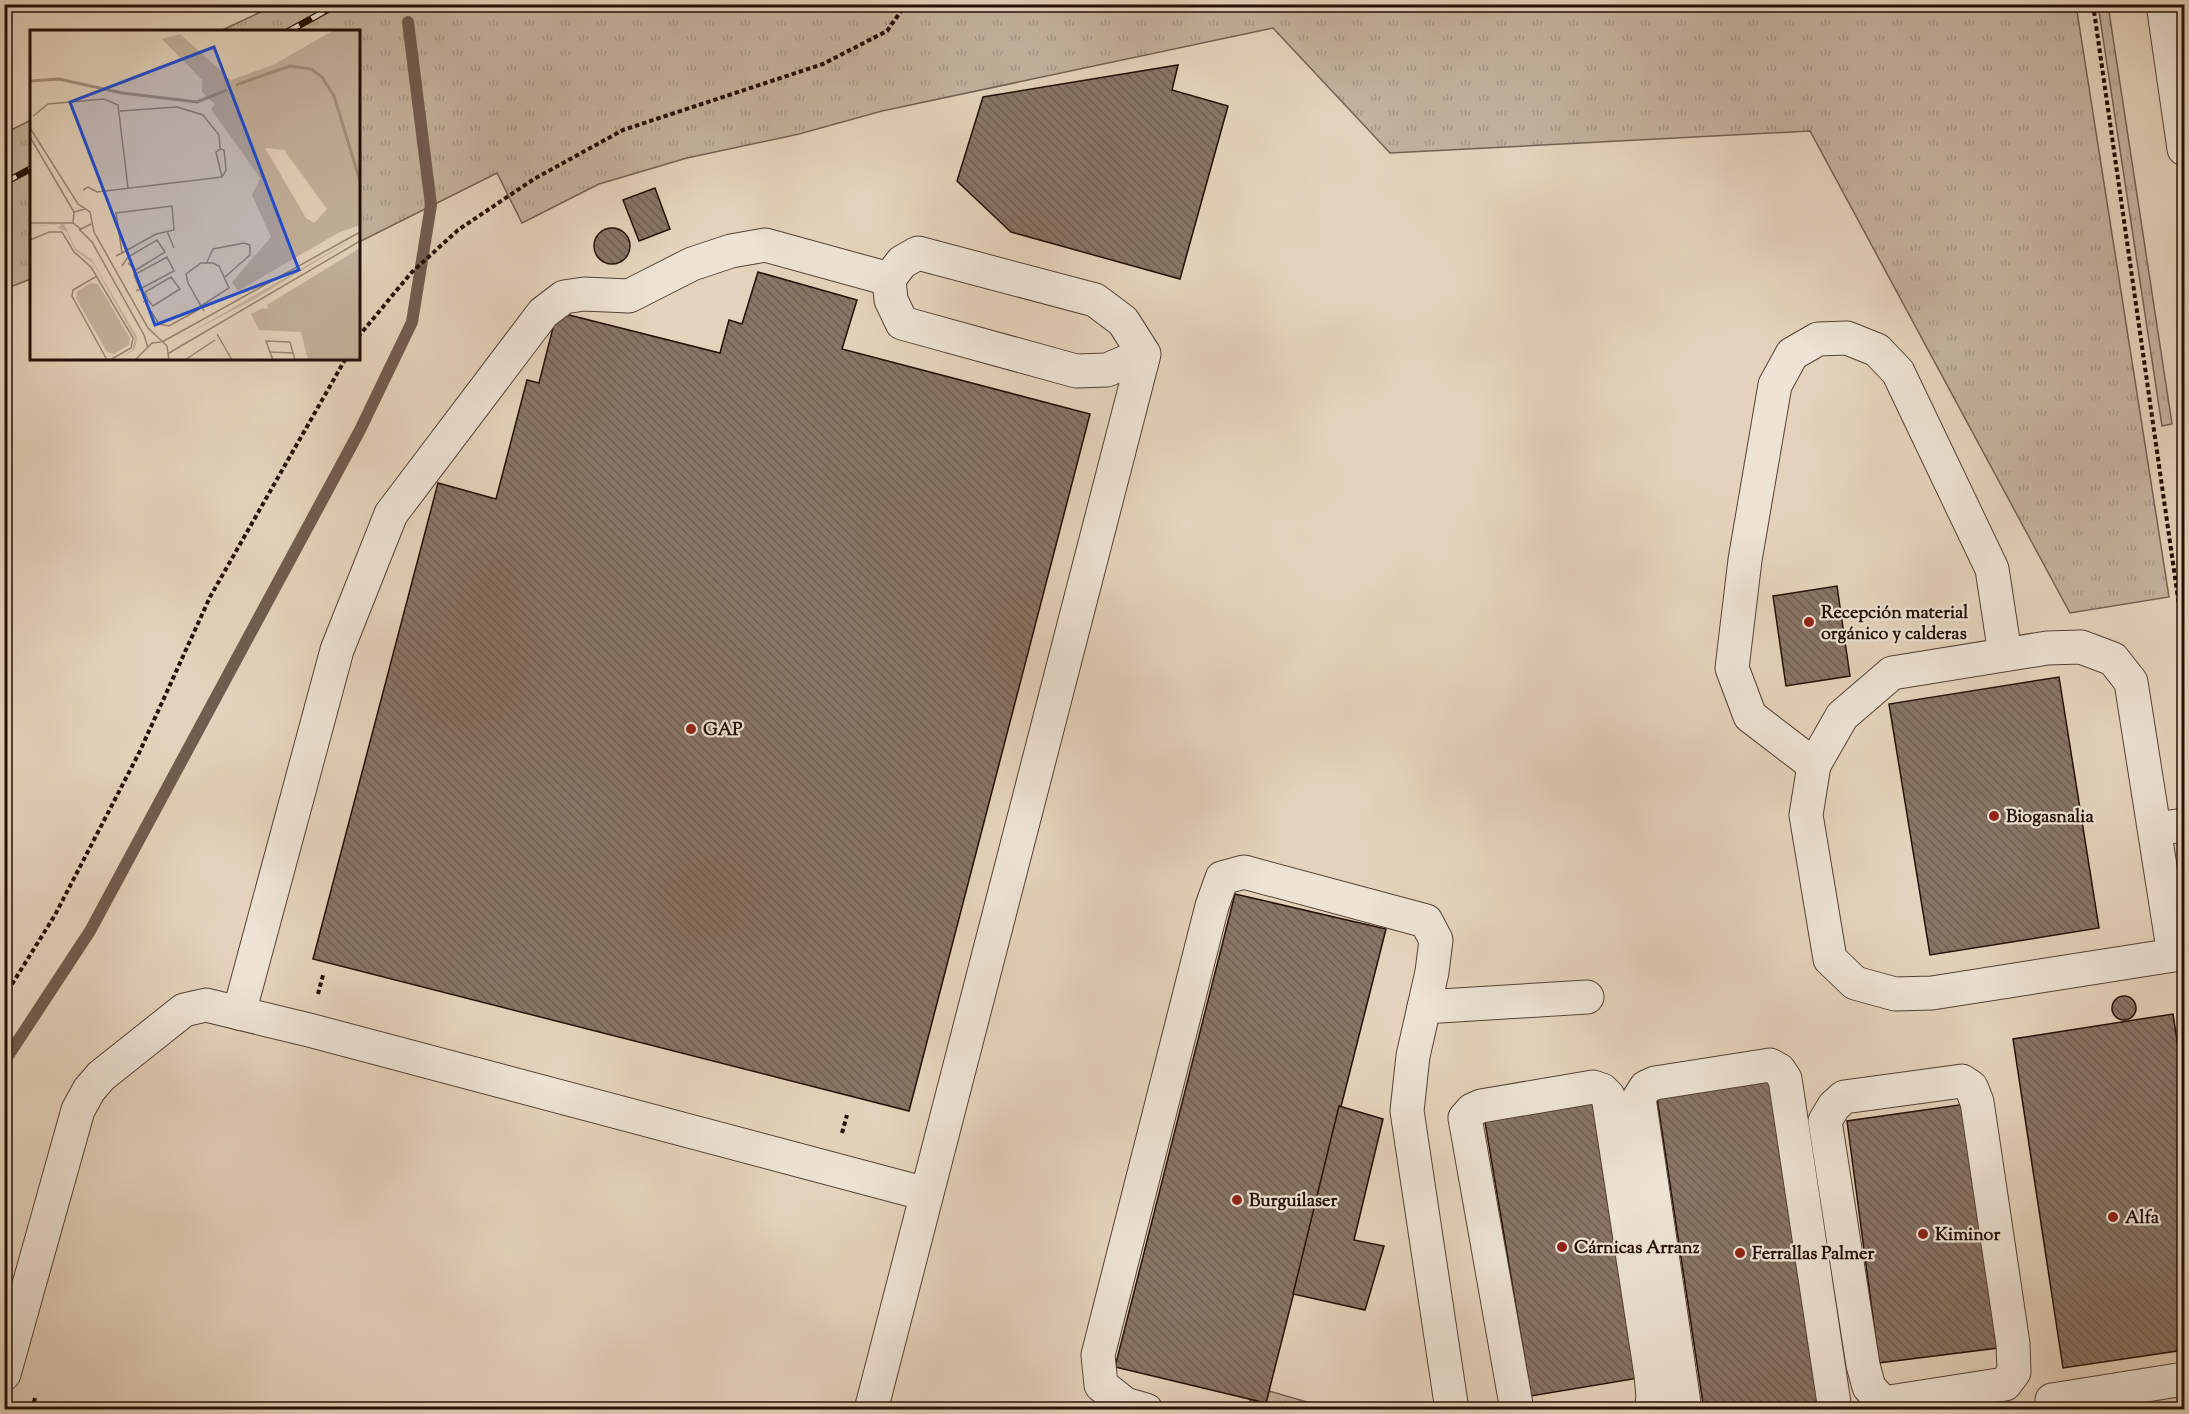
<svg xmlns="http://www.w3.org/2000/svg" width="2189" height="1414" viewBox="0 0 2189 1414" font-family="'Sorts Mill Goudy',serif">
<defs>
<pattern id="grass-tufts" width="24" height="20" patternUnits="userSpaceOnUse" patternTransform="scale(1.5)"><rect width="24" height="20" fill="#c3b29d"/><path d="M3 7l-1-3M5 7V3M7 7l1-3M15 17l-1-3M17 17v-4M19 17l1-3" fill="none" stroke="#a79886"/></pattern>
<pattern id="building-back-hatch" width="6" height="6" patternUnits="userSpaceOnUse" patternTransform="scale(1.5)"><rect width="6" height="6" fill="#887565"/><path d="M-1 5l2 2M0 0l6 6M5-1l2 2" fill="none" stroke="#6f5f51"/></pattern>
</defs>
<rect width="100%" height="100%" fill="#e4d3bc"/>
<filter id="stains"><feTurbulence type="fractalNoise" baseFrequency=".00333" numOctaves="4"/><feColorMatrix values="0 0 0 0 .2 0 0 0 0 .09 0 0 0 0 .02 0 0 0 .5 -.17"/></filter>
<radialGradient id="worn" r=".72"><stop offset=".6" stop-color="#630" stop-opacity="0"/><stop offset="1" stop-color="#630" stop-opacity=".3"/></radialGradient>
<!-- grass -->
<g fill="url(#grass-tufts)" stroke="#746152" stroke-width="1.5">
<path d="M 278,4 L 2076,5 L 2169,597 L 2070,613 L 1810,131 L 1390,153 L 1273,28 L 882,111 L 799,134 L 687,158 L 599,184 L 522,223 L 497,173 L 359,242 L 358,32 L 220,31 Z"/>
<path d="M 2098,5 L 2108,5 L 2172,424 L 2162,426 Z"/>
<path d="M 31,120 L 31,279 L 5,289 L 5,133 Z"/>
<path d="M 1269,1391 L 1331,1409 L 1248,1410 L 1250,1400 L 1266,1403 Z"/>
</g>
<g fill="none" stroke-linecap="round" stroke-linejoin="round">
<!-- stream -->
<path stroke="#705d4e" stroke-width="12" d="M 4,1062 L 90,931 L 360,430 L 412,322 L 431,205 L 408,22"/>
</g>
<!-- building -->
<g fill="url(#building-back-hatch)" stroke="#241006" stroke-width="1.5">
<path d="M 1178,65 L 1172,90 L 1228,106 L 1180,279 L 1011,232 L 957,181 L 983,97 Z"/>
<path d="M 655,188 L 670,229 L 639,241 L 623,200 Z"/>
<circle cx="612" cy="246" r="18"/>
<path d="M 758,272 L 857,300 L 842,349 L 1090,414 L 909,1111 L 313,959 L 438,483 L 496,499 L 527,380 L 539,383 L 557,312 L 720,353 L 729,320 L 742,324 Z"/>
<path d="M 1837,586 L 1850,676 L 1786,686 L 1773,596 Z"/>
<path d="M 2059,677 L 2099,928 L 1930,955 L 1889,704 Z"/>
<path d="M 1235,894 L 1386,929 L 1266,1403 L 1115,1367 Z"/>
<circle cx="2124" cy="1008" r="12"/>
<path d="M 2173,1014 L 2184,1085 L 2184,1350 L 2063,1368 L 2013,1039 Z"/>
<path d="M 1774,1081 L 1820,1410 L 1704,1410 L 1657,1098 Z"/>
<path d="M 1593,1098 L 1639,1378 L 1531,1396 L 1484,1116 Z"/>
<path d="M 1966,1104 L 1998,1348 L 1879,1363 L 1847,1121 Z"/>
<path d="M 1339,1106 L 1383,1119 L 1354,1240 L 1384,1246 L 1365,1310 L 1293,1294 Z"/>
</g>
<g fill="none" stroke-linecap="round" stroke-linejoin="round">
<defs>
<g id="minor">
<path d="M 2163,4 L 2184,149"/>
<path d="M 1814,765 L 1750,716 L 1732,668 L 1745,560 L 1775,385 L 1792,354 L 1818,339 L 1847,338 L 1877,350 L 1898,372 L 1992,569 L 2005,654"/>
<path d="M 2155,829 L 2184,825"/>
<path d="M 2174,955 L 2131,682 L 2113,659 L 2081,647 L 2047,648 L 1892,673 L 1842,716 L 1814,765 L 1806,815 L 1830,959 L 1855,983 L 1895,994 L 1932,993 L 2174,955 L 2184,953"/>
<path d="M 1424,1007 L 1587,997"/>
<path d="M 239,1013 L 337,650 L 391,514 L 543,313 L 564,297 L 584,294 L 629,296 L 692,264 L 731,251 L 765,245 L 889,279"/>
<path d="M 1962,1081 L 1971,1087 L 1977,1102 L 2013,1344 L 2014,1372 L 2005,1384 L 1883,1403 L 1869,1387 L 1863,1365 L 1825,1121 L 1834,1106 L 1844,1097 Z"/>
<path d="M 4,1374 L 78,1110 L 89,1090 L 101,1076 L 184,1010 L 206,1005 L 309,1030 L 926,1194"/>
<path d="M 2052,1400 L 2184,1379"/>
<path d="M 871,1410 L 1144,354 L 1123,321 L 1095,300 L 918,253 L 902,262 L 889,279 L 891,300 L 902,323 L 1076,371 L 1107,370 L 1144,354"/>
<path d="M 1146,1410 L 1125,1404 L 1101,1385 L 1098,1355 L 1212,906 L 1222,878 L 1244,872 L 1426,921 L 1436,940 L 1432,972 L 1413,1056 L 1407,1111 L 1452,1410"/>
<path d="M 1517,1410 L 1465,1118 L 1472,1110 L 1481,1106 L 1593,1087 L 1602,1090 L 1608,1096 L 1651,1375 L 1653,1397 L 1651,1410"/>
<path d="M 1685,1410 L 1639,1098 L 1646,1087 L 1655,1083 L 1770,1065 L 1779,1070 L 1785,1079 L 1835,1410"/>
</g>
</defs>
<!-- minor casing -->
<use href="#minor" stroke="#544134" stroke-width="35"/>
<!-- path -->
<g stroke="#241006" stroke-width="4" stroke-dasharray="4.5 3" stroke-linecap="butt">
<path d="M 2093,4 L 2184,640"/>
<path d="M 358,337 L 411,273 L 458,230 L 534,179 L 623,130 L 823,64 L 887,31 L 906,4"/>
<path d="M 318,994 L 323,975"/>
<path d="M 4,997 L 55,915 L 139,753 L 210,597 L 346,358"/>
<path d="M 842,1133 L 847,1115"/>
<path d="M 35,1398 L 32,1409 L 35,1410"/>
</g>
<!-- minor -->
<use href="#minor" stroke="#ede2d3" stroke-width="33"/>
<defs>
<g id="rail">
<path d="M 287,32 L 338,4"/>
<path d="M 4,183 L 32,168"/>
</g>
</defs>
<!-- rail casing -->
<use href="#rail" stroke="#241006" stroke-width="7"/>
<!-- rail -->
<use href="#rail" stroke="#ede2d3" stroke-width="4.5" stroke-dasharray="14" stroke-linecap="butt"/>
</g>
<!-- markers -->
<g fill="#8f2418" stroke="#ede2d3" stroke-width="2">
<circle cx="1809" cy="622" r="6"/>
<circle cx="691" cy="729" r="6"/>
<circle cx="1994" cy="816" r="6"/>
<circle cx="1237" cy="1200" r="6"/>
<circle cx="2113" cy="1217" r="6"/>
<circle cx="1923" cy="1234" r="6"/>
<circle cx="1562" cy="1247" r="6"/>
<circle cx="1740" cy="1253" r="6"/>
</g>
<g text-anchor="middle" stroke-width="4.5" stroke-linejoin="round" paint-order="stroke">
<!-- poi labels -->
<g font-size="18" font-weight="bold" fill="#241006" stroke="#ede2d3" text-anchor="start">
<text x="1821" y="618">Recepción material<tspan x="1821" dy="21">orgánico y calderas</tspan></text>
<text x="703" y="735">GAP</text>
<text x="2006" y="822">Biogasnalia</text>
<text x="1249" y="1206">Burguilaser</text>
<text x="2125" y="1223">Alfa</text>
<text x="1935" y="1240">Kiminor</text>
<text x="1574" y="1253">Cárnicas Arranz</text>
<text x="1752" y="1259">Ferrallas Palmer</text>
</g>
</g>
<!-- overview -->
<g transform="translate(30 30)">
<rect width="330" height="330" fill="#e4d3bc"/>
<path d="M 304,0 L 330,0 L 330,195 L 308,203 L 208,261 L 202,252 L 241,207 L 222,165 L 230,148 L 181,79 L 185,74 L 172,62 L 172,50 L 132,9 L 150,4 L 201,50 L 243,35 ZM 235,118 L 254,120 L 297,179 L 284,193 L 276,188 ZM 330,205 L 226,268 L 152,307 L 258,246 ZM 330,218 L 330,330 L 278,330 L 271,302 L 229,300 L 221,284 L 233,278 L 238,279 L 237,275 Z" fill="#c3b29d" fill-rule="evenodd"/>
<path d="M 34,193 L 45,218 L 62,230 L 107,307 L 106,315 L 104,320 L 88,330 L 102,320 L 105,308 L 63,233 L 45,220 L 36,201 L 28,198 L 31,194 L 0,197 ZM 61,253 L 68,254 L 100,308 L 99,315 L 84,324 L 77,322 L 46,268 L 47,261 Z" fill="#c3b29d"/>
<path fill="none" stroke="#a3917e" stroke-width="3" d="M 0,51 L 29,49 L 92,63 L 167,72 L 197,60M 206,55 L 260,36 L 281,39 L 292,47 L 304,66 L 330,151"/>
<path fill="none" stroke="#978573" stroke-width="1.5" d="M 90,81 L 147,77 L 173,85 L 189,105 L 190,119 L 194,120 L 196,140 L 192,147M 3,86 L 18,74 L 74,69 L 88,75 L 98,158M 0,98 L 48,174 L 60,182 L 64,202 L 118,298 L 137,316 L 139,330M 0,107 L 44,182M 190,119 L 186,122 L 192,147M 53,160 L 58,157 L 67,162 L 192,147M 55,179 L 44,182 L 43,193 L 51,199 L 61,194M 0,193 L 43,193M 49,199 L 62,212 L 114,305 L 118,318M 137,201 L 144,218M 0,210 L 19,202 L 32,202 L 44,222 L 61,237 L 103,308 L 101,318 L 80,330M 86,226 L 92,223 L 126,204 L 144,200 L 142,176 L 86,183 L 92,223M 177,232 L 183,219 L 214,213 L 220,215 L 220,225 L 195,247M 92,236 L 98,227 L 127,210 L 135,222 L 106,240 L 98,233M 67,246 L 43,260 L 42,266 L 77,330M 106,261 L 110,259 L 104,245 L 137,227 L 144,241 L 110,259M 113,272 L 118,270 L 123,276 L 150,259 L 141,247 L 115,262 L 118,270M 171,276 L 199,258 L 189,236 L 183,233 L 171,233 L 156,244 L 158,253 L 171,276 L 174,281M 121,281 L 129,294 L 139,296 L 168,280M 187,304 L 202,330M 132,312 L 330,202M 239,322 L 263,323M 139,323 L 330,211M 105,330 L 122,313 L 131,312M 155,330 L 185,310M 243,330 L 236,311 L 260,312 L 265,330"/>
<path fill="#1d4ed8" fill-opacity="0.15" stroke="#1d4ed8" stroke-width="3" d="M 184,17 L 269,240 L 125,295 L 40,72 Z"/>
<rect width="330" height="330" fill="none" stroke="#241006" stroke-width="3"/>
</g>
<!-- margin -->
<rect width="2189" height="1414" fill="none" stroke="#e4d3bc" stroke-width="24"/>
<rect x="6" y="6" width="2177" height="1402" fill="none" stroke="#241006" stroke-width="3"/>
<rect x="12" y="12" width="2165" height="1390" fill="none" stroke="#241006" stroke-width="1.5"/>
<rect width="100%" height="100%" filter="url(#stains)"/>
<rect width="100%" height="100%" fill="url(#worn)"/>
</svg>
